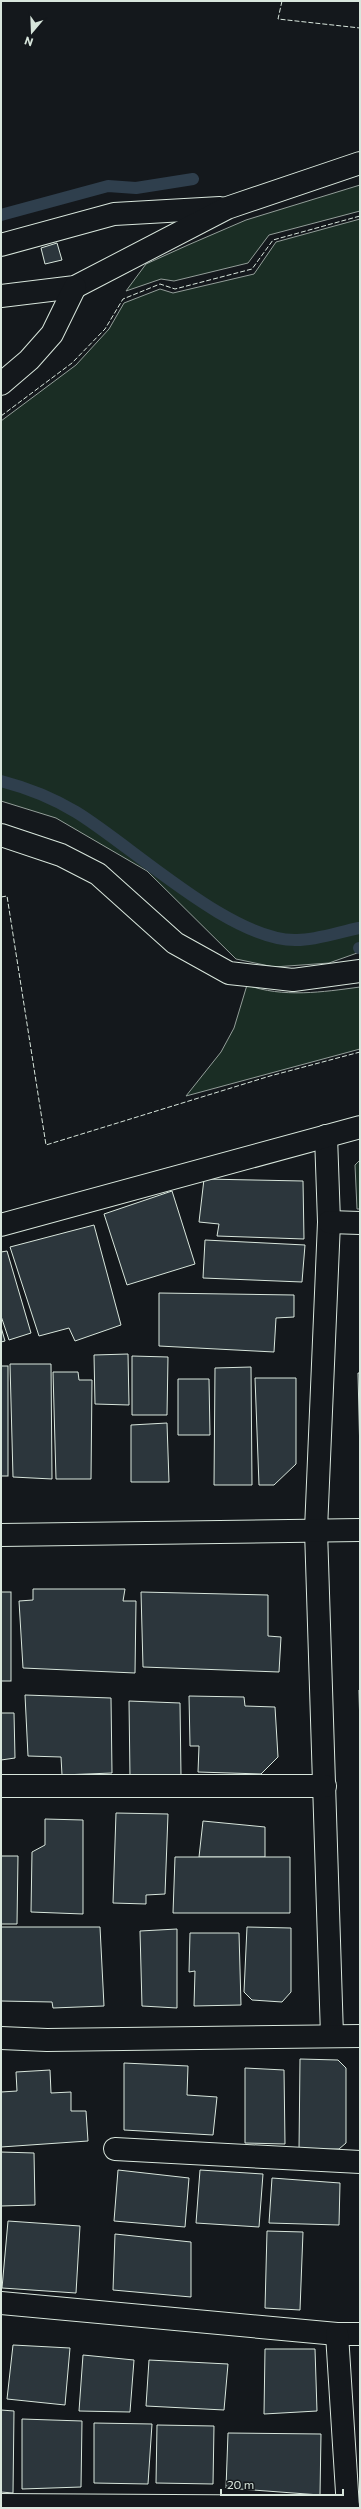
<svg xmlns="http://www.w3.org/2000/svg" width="361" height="2509" viewBox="0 0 361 2509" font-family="Commissioner,sans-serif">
<rect width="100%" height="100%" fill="#14181c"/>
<!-- green -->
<g fill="#1a2d24" stroke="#939e99">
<path d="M 360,185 L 360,211 L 269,235 L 248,263 L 174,281 L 161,279 L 126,291 L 146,264 L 188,245 L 246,220 Z"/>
<path d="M 360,219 L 360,952 L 329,963 L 274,967 L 236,959 L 147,871 L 56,818 L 1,801 L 1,421 L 76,365 L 109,329 L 124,303 L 160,289 L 173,293 L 254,274 L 276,242 Z"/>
<path d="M 247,985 C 283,998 323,992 360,987 L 360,1049 L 186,1096 L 221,1052 L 234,1028 Z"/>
<path d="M 360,1160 L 360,1209 L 357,1209 L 355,1165 Z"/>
</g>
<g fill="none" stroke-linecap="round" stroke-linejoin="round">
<!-- stream -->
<g stroke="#2f3f4d" stroke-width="12">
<path d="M 1,215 L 108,186 L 136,188 L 193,179"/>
<path d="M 1,781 C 28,788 53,798 76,812 C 132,846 232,942 297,940 C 317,940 339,932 359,928"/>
<path d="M 359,948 L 360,948"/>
</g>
</g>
<!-- building -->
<g fill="#2c363c" stroke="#d8e6dc">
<path d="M 57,243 L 62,260 L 45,264 L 41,248 Z"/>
<path d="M 204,1179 L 303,1181 L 304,1239 L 217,1236 L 219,1224 L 199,1222 Z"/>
<path d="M 172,1191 L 195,1264 L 127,1285 L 104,1214 Z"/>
<path d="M 94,1225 L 121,1325 L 75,1341 L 69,1328 L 39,1336 L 10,1247 Z"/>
<path d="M 205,1240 L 305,1245 L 302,1282 L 203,1278 Z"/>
<path d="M 7,1251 L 31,1333 L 9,1340 L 1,1316 L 1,1252 Z"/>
<path d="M 159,1293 L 294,1295 L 294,1317 L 276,1318 L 274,1352 L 159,1346 Z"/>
<path d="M 1,1327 L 5,1341 L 1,1342 Z"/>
<path d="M 128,1354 L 129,1405 L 95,1404 L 94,1355 Z"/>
<path d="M 132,1356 L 168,1357 L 167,1415 L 132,1415 Z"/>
<path d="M 10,1364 L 51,1364 L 52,1479 L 13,1477 Z"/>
<rect x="1" y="1366" width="7" height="110"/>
<path d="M 251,1367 L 252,1485 L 214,1485 L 215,1368 Z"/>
<path d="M 53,1372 L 78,1372 L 79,1380 L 92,1380 L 91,1479 L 56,1479 Z"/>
<path d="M 358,1373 L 360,1373 L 360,1457 Z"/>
<path d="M 255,1378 L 296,1378 L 296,1464 L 274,1485 L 259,1485 Z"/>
<path d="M 178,1379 L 209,1379 L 210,1435 L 178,1435 Z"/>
<path d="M 167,1423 L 169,1482 L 131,1482 L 131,1425 Z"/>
<path d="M 33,1589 L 125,1589 L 123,1601 L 136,1601 L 135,1673 L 23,1668 L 19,1601 L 33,1600 Z"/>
<rect x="1" y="1592" width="10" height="89"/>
<path d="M 141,1592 L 268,1595 L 268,1636 L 281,1637 L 279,1672 L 143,1667 Z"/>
<path d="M 359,1690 L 360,1690 L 360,1731 Z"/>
<path d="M 25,1695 L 111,1698 L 112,1773 L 62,1775 L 61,1757 L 28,1756 Z"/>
<path d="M 189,1696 L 244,1697 L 245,1706 L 275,1707 L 278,1757 L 261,1774 L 198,1772 L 199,1746 L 190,1746 Z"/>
<path d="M 129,1701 L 180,1703 L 181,1776 L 130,1778 Z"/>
<path d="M 1,1713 L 14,1713 L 15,1758 L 1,1760 Z"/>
<path d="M 116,1813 L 168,1814 L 165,1894 L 146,1895 L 146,1904 L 113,1903 Z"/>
<path d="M 45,1819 L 83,1820 L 83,1914 L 31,1912 L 32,1852 L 45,1845 Z"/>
<path d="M 203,1821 L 265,1827 L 265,1857 L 199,1857 Z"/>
<path d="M 1,1856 L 18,1856 L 17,1924 L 1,1924 Z"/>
<path d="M 175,1857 L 290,1857 L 290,1913 L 173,1913 Z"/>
<path d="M 1,1927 L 100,1927 L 104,2006 L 53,2008 L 52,2002 L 1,2001 Z"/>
<path d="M 247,1927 L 291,1928 L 291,1992 L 282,2002 L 252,2000 L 244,1992 Z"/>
<path d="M 177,1929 L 177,2008 L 142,2006 L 140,1931 Z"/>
<path d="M 190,1933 L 239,1933 L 241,2005 L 194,2006 L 195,1971 L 189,1972 Z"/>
<path d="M 300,2059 L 338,2060 L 346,2068 L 346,2143 L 339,2149 L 299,2150 Z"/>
<path d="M 124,2063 L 188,2066 L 187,2095 L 217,2097 L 213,2135 L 124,2130 Z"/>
<path d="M 245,2068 L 284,2070 L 285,2144 L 245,2143 Z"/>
<path d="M 50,2070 L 51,2093 L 71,2092 L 71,2111 L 86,2111 L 88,2141 L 1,2147 L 1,2092 L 17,2091 L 16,2072 Z"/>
<path d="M 1,2152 L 34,2153 L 35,2205 L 1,2206 Z"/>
<path d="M 118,2170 L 189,2178 L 185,2227 L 114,2221 Z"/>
<path d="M 200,2170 L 263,2174 L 259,2227 L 196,2223 Z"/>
<path d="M 272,2178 L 340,2183 L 339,2225 L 269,2223 Z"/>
<path d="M 8,2221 L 80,2226 L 76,2293 L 2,2288 Z"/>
<path d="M 267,2231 L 303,2232 L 300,2310 L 265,2308 Z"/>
<path d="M 115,2234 L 191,2242 L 191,2297 L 113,2290 Z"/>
<path d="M 13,2345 L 70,2348 L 65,2405 L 7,2399 Z"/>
<path d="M 265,2349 L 315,2349 L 317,2411 L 264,2414 Z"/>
<path d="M 83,2355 L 134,2360 L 130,2412 L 79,2411 Z"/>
<path d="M 149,2360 L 228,2364 L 224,2410 L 146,2406 Z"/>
<path d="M 1,2410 L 14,2411 L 13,2493 L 1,2492 Z"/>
<path d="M 22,2419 L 82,2421 L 81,2487 L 22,2489 Z"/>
<path d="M 94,2423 L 152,2424 L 148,2484 L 94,2483 Z"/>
<path d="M 157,2425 L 214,2426 L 213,2484 L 156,2483 Z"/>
<path d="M 228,2433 L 321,2434 L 320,2495 L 226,2488 Z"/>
</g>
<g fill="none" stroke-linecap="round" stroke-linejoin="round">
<defs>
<g id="minor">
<path d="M 1,245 L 114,214 L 220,208"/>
<path d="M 1,296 L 75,287 L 227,208 L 360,163"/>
<path d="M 1,384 L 29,360 L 52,334 L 75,287"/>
<path d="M 1,835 L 61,855 L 98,874 L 175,943 L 229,973 L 293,980 L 360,971"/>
<path d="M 326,1136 L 329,1222 L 316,1530 L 332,2036"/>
<path d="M 329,1222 L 360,1223"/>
<path d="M 1,1225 L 360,1127"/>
<path d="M 1,1535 L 360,1530"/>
<path d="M 1,1786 L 325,1786"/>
<path d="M 1,2038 L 47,2040 L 360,2036"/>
<path d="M 115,2149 L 360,2162"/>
<path d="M 1,2303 L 337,2334 L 360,2334"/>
<path d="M 337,2334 L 348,2508"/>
<path d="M 1,2505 L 348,2507"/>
</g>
</defs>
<!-- minor casing -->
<use href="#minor" stroke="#d8e6dc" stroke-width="24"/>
<!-- minor -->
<use href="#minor" stroke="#14181c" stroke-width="22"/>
<!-- fence -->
<g stroke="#d8e6dc" stroke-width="1" stroke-dasharray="5 2" stroke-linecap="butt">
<path d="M 282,1 L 278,19 L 360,28"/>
<path d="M 1,416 L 72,363 L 105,329 L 123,299 L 160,284 L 175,289 L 252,269 L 273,240 L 360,216"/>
<path d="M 1,897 L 7,896 L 46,1145 L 270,1076 L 360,1052"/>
</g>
</g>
<!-- border -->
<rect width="361" height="2509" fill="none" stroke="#d8e6dc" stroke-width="4"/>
<!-- north arrow -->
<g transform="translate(32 32) rotate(199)" stroke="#14181c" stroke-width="3" paint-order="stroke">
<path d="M0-3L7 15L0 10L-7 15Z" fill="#d8e6dc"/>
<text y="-6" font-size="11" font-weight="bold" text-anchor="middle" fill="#d8e6dc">N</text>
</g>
<!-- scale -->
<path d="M221 2489v6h122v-6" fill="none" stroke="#d8e6dc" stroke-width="2"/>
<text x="227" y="2489" font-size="12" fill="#d8e6dc" stroke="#14181c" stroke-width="3" paint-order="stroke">20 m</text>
</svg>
